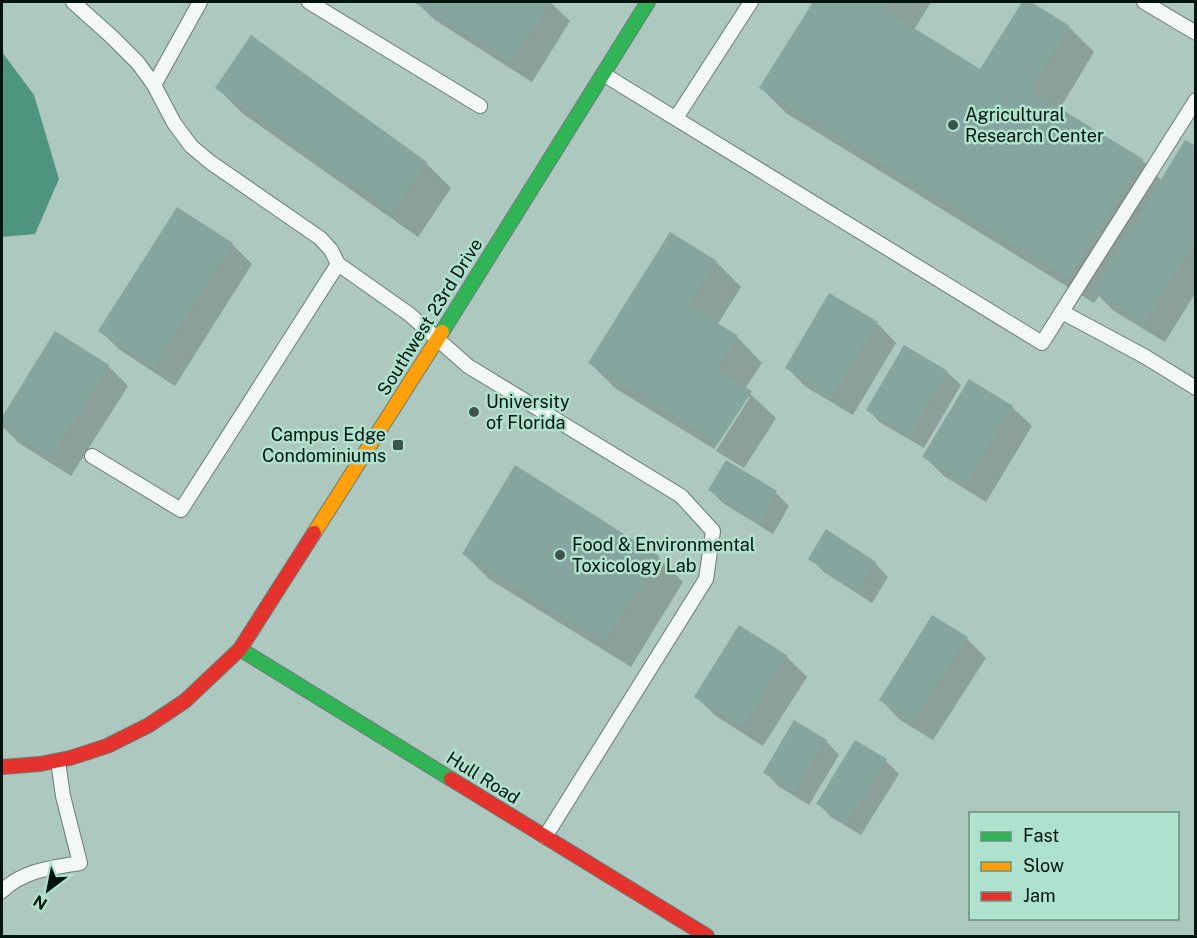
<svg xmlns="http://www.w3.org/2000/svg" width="1197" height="938" viewBox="0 0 1197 938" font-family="'Public Sans',sans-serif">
<rect width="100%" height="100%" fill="#adc8be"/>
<!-- water -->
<path fill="#4f947f" d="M 2,52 L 34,95 L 59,179 L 35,234 L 2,237 Z"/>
<!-- shadow -->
<g fill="#0003">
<path d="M 416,2 L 550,2 L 570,21 L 532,82 L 435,20 Z"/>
<path d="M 815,2 L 931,2 L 914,30 L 981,71 L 1023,2 L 1028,2 L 1069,27 L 1094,52 L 1059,110 L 1142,160 L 1162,181 L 1196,148 L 1196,292 L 1165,342 L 1114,311 L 1099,296 L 1094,303 L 786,113 L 761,88 Z"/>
<path d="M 217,88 L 426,163 L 451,188 L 418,237 L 242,113 Z"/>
<path d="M 232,244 L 252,264 L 175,386 L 120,350 L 100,331 Z"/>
<path d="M 716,262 L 741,287 L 717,325 L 737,337 L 762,363 L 745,389 L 776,418 L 744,468 L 716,451 L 750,397 L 746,397 L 714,449 L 615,388 L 590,363 Z"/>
<path d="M 877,323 L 896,343 L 853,415 L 806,387 L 787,368 Z"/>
<path d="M 56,333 L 108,366 L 128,386 L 71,476 L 19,443 L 2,426 L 2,420 Z"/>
<path d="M 905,347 L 947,372 L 961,385 L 924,448 L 881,423 L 868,410 Z"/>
<path d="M 1012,407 L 1032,426 L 986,502 L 944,476 L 924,456 Z"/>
<path d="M 710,490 L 776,493 L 789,506 L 773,534 L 723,503 Z"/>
<path d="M 464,554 L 658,557 L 683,582 L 631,667 L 489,579 Z"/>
<path d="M 810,558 L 875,563 L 888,577 L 872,603 L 824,572 Z"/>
<path d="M 740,627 L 787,657 L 807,677 L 763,746 L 716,716 L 696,697 Z"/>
<path d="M 967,639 L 986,658 L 933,740 L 900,720 L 881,700 Z"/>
<path d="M 826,741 L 839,755 L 809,805 L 778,786 L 765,772 Z"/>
<path d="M 856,742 L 886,761 L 899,774 L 861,835 L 831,817 L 818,803 Z"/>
</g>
<!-- building -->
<g fill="#86a59f">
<path d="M 414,2 L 551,2 L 512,63 Z"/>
<path d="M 813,2 L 890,2 L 885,10 L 980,69 L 1022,2 L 1031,2 L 1070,26 L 1030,90 L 1143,159 L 1069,279 L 759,88 Z"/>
<path d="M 251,35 L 427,162 L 392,213 L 215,88 Z"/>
<path d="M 1185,140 L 1196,146 L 1196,241 L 1145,324 L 1092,292 Z"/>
<path d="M 177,207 L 233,243 L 155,368 L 98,331 Z"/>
<path d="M 670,232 L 717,261 L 689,305 L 738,336 L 717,370 L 752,391 L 718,444 L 588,363 Z"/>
<path d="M 829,293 L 878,322 L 833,397 L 785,368 Z"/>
<path d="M 55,331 L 109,365 L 51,458 L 2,426 L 2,417 Z"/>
<path d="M 904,345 L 948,371 L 910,436 L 866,410 Z"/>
<path d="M 969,379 L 1013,406 L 966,484 L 922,457 Z"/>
<path d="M 726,460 L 777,491 L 759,522 L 708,490 Z"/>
<path d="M 515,465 L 659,556 L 605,643 L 462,554 Z"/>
<path d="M 826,529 L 876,562 L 858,591 L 808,559 Z"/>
<path d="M 932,615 L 968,637 L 913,722 L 879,700 Z"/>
<path d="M 739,625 L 788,656 L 743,727 L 694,697 Z"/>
<path d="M 794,720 L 827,740 L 795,792 L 763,773 Z"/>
<path d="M 855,740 L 887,759 L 847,823 L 816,804 Z"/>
</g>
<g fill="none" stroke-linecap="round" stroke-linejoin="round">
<defs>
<g id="lane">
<path d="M 73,2 L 112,37 L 138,63 L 154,85 L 174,123 L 191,146 L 210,162 L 320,238 L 331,250 L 338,264 L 409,314 L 468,366 L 681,496 L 713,531 L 706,579 L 545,837"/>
<path d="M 309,2 L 480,106"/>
<path d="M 1144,2 L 1196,33"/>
<path d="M 603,74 L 1042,343 L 1196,100"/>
<path d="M 154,85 L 200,2"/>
<path d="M 676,118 L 751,2"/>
<path d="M 1062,312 L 1144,356 L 1196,388"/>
<path d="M 92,456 L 181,510 L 338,264"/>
<path d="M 2,891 C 24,870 51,868 80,863 L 63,796 L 58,761"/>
</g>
<g id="fast">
<path d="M 442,332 L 648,2"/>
<path d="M 240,649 L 451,779"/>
</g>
<path id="slow" d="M 314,533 L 442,332"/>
<g id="jam">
<path d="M 2,767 L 40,764 L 70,758 L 107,746 L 149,725 L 185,701 L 240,649 L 314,533"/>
<path d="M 451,779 L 707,936"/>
</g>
</defs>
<!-- lane casing -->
<use href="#lane" stroke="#687e76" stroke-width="16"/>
<!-- fast casing -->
<use href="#fast" stroke="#687e76" stroke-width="16"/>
<!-- slow casing -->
<use href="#slow" stroke="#687e76" stroke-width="16"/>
<!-- jam casing -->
<use href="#jam" stroke="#687e76" stroke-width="16"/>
<!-- lane -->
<use href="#lane" stroke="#f3f7f5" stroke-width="14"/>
<!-- fast -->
<use href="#fast" stroke="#30b455" stroke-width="14"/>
<!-- slow -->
<use href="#slow" stroke="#ff9f0a" stroke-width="14"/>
<!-- jam -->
<use href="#jam" stroke="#e5322d" stroke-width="14"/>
</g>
<!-- markers -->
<g fill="#3e534c" stroke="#aee1ce" stroke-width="2">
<circle cx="953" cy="125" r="6"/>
<circle cx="474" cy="412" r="6"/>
<rect x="392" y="439" width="12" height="12" rx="3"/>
<circle cx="560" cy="555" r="6"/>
</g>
<g text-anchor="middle" stroke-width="5" stroke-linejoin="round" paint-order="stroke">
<!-- poi labels -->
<g font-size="18" fill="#02140e" stroke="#aee1ce" text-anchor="start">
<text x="965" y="121">Agricultural<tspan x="965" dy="21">Research Center</tspan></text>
<text x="486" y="408">University<tspan x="486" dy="21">of Florida</tspan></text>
<text x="386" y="441" text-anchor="end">Campus Edge<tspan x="386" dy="21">Condominiums</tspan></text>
<text x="572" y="551">Food &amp; Environmental<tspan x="572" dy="21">Toxicology Lab</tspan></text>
</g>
<!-- street labels -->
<g font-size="18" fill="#02140e" stroke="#aee1ce">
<text transform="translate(430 317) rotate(-58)" y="6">Southwest 23rd Drive</text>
<text transform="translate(483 778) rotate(32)" y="6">Hull Road</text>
</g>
</g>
<!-- border -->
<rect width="1197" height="938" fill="none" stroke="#02140e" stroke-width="6"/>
<!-- legend -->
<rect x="969" y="812" width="210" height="108" fill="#aee1ce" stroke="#698f81" stroke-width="1.5"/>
<rect x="981" y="832" width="30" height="9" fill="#30b455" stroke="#698f81" stroke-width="1.5"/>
<text x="1023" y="842" font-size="18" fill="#02140e">Fast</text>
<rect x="981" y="862" width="30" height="9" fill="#ff9f0a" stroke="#698f81" stroke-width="1.5"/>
<text x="1023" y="872" font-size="18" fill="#02140e">Slow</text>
<rect x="981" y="892" width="30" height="9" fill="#e5322d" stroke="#698f81" stroke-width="1.5"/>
<text x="1023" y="902" font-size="18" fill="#02140e">Jam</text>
<!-- north arrow -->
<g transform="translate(48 890) rotate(212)" stroke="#aee1ce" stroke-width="4.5" paint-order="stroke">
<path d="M0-4.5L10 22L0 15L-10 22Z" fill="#02140e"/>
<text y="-9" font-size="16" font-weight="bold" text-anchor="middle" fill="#02140e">N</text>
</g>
</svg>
